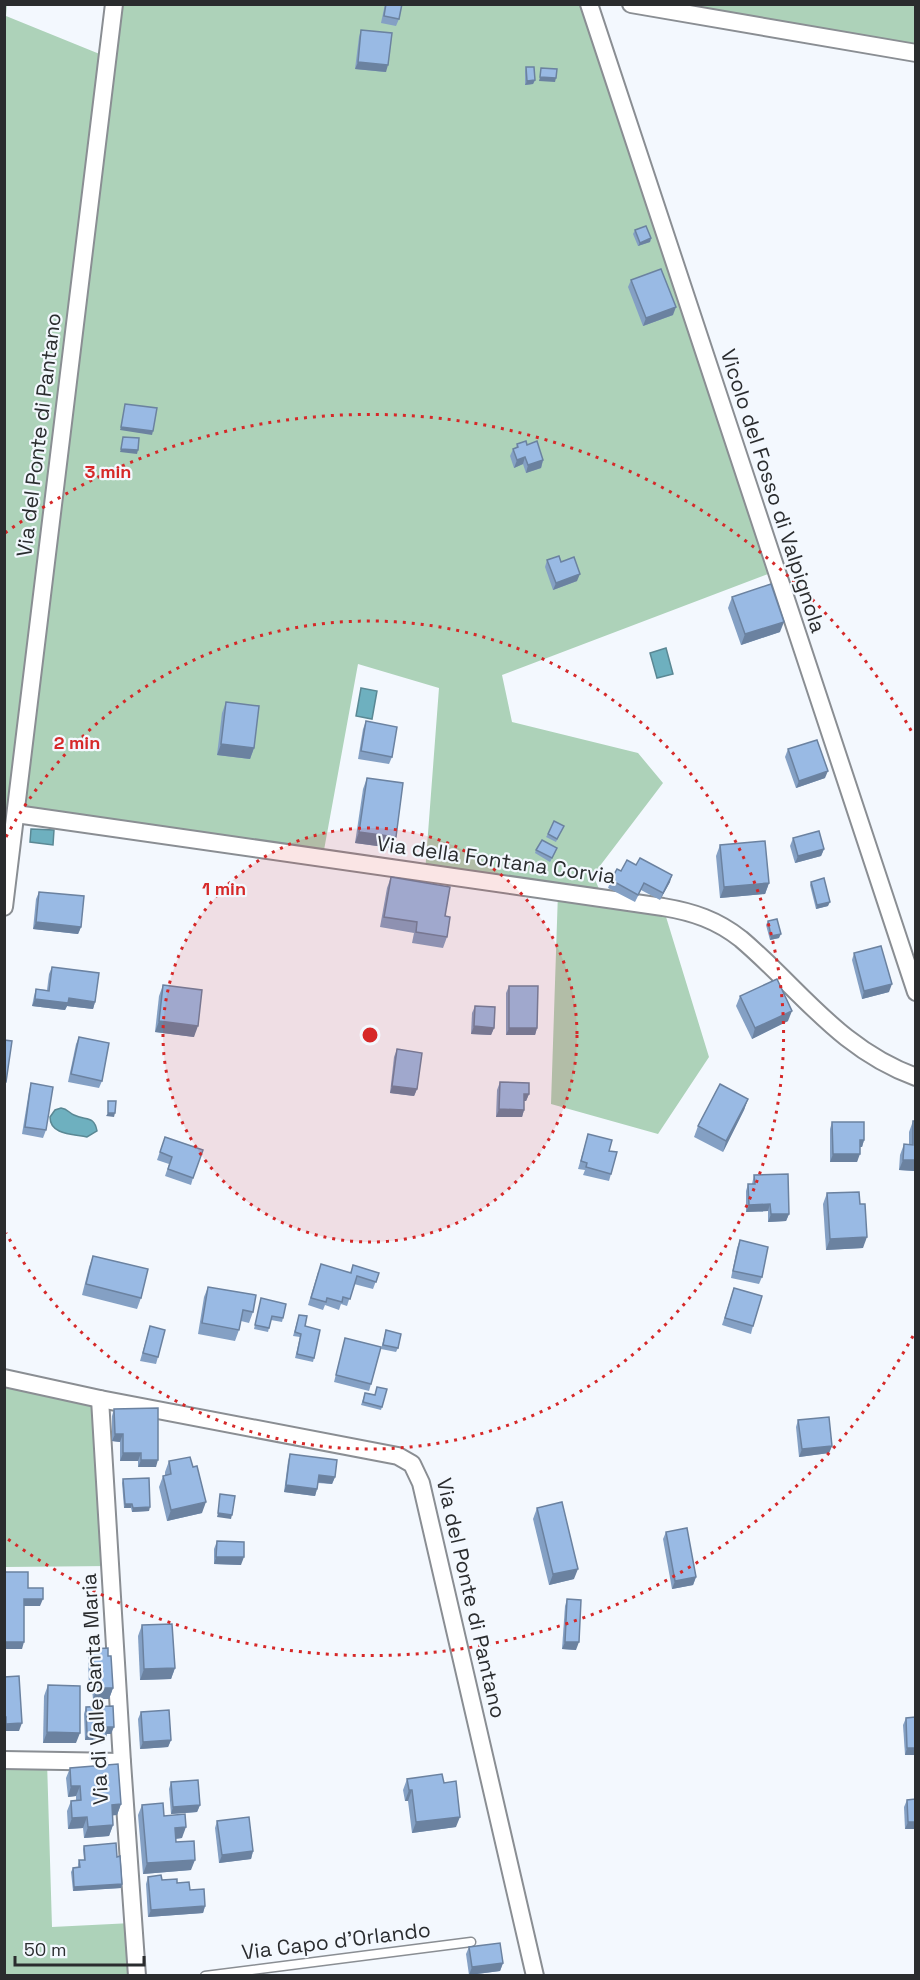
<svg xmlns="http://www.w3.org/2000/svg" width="920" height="1980" viewBox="0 0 920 1980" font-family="'Space Grotesk',sans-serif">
<rect width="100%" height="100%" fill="#f3f8fe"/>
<!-- green -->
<g fill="#add2b9">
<path d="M 5,5 L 7,5 L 6,16 L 107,57 L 114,5 L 589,5 L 776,571 L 502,675 L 512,722 L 638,753 L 663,783 L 593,875 L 603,898 L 663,907 L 709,1057 L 658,1134 L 551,1104 L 558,892 L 425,873 L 439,688 L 358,664 L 322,861 L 16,814 L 5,907 Z"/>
<path d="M 631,5 L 915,5 L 915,53 Z"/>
<path d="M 4,1378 L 100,1399 L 110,1566 L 5,1567 Z"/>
<path d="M 5,1760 L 47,1761 L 52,1927 L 132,1923 L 137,1975 L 5,1976 Z"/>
</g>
<!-- water -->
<g fill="#6eb0bf" stroke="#5a8894" stroke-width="1.5">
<path d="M 666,648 L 673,674 L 657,678 L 650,653 Z"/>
<path d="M 361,688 L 377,691 L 372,719 L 356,716 Z"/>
<path d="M 31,829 L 54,830 L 53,845 L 30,842 Z"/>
<path d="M 61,1108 C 68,1109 69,1113 74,1115 C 86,1121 94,1115 97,1131 L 87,1137 C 73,1134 50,1135 50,1117 L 55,1110 Z"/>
</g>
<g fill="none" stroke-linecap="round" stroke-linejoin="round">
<defs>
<path id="service" d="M 205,1976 L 471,1942"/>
<g id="minor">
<path d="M 589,4 L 916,992"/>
<path d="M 631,4 L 916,53"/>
<path d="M 16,814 L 663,907 C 693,912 717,920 741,939 C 800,989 839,1049 916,1077"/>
<path d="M 4,907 L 114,4"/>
<path d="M 4,1378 L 100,1399 L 398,1456 L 412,1464 L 421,1483 L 535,1976"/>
<path d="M 100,1399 L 122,1762 L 137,1976"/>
<path d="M 4,1760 L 122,1762"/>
</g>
</defs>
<!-- service casing -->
<use href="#service" stroke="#8a8e93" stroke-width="11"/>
<!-- minor casing -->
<use href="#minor" stroke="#8a8e93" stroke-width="20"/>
<!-- service -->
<use href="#service" stroke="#fff" stroke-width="8"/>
<!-- minor -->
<use href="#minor" stroke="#fff" stroke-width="16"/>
</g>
<!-- wall -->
<g fill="#84a0c4">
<path d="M 385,4 L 402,4 L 399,19 L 396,26 L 381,23 Z"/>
<path d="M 361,30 L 386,72 L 355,69 L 359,37 Z"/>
<path d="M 526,67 L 535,80 L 533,84 L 525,85 L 525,71 Z"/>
<path d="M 635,230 L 651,238 L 650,242 L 638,246 L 633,234 Z"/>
<path d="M 631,280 L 673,315 L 643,326 L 628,287 Z"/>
<path d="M 517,444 L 527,445 L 543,460 L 541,468 L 526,473 L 523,464 L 514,468 L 510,456 L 513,449 L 516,448 Z"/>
<path d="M 547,560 L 561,562 L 577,581 L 553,590 L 545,567 Z"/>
<path d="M 732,597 L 780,632 L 741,645 L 728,608 Z"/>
<path d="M 226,702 L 254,748 L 250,759 L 217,755 L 222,713 Z"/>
<path d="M 366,721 L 392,757 L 389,764 L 358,759 L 363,729 Z"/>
<path d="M 788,749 L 825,778 L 796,788 L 785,757 Z"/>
<path d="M 367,778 L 392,848 L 355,843 L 363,789 Z"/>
<path d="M 562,829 L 556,842 L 546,837 L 548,834 Z"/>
<path d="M 793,838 L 824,849 L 821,856 L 795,863 L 790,846 Z"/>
<path d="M 720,845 L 769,883 L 765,894 L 720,898 L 716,856 Z"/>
<path d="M 536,850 L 556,851 L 550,862 L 535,853 Z"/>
<path d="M 636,865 L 670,882 L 660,900 L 641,890 L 635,902 L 608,888 L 611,880 L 621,871 Z"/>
<path d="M 391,877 L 445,916 L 447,937 L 443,948 L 412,943 L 414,933 L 380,927 L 387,888 Z"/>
<path d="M 811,882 L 828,906 L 816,909 L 810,885 Z"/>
<path d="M 39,892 L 81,927 L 78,934 L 33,929 L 36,899 Z"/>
<path d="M 768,921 L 779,938 L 770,940 L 766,925 Z"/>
<path d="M 854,953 L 889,992 L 862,999 L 852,960 Z"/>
<path d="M 52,967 L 95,1002 L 93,1009 L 67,1006 L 65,1010 L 32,1006 L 34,996 L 36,989 L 47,990 L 49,974 Z"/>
<path d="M 163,985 L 194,1037 L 155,1032 L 159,996 Z"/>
<path d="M 509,986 L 537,1028 L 535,1035 L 506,1035 L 506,993 Z"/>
<path d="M 740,996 L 788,1021 L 752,1039 L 736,1006 Z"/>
<path d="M 475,1006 L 494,1028 L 491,1035 L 471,1034 L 472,1013 Z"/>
<path d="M 79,1037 L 102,1081 L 99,1088 L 68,1082 L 76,1044 Z"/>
<path d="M 397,1049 L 417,1089 L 414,1096 L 390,1093 L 394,1057 Z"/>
<path d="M 500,1082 L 529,1094 L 526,1101 L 524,1101 L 524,1110 L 522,1117 L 496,1117 L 497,1090 Z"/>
<path d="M 31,1083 L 46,1130 L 43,1138 L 22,1134 L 29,1091 Z"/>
<path d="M 748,1099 L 744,1110 L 723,1152 L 694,1137 L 698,1126 Z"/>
<path d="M 913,1121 L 915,1121 L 915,1171 L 899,1170 L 900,1155 L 904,1144 L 909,1145 L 909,1132 Z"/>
<path d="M 832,1122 L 864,1140 L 862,1147 L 860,1147 L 857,1162 L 830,1162 L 830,1129 Z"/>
<path d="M 588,1134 L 609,1151 L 611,1174 L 609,1181 L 583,1175 L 585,1170 L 578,1169 Z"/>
<path d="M 165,1137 L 193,1178 L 191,1185 L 165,1176 L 169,1164 L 157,1160 Z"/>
<path d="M 754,1175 L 789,1214 L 786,1221 L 768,1222 L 768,1211 L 746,1212 L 746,1191 L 748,1184 L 752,1184 Z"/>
<path d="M 827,1193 L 863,1248 L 826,1250 L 823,1204 Z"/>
<path d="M 915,1219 L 915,1243 L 914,1222 Z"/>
<path d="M 740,1240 L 762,1277 L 759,1284 L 731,1278 L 737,1248 Z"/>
<path d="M 93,1256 L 141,1298 L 137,1309 L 82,1295 L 89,1267 Z"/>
<path d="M 353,1265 L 379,1273 L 373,1289 L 354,1284 L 347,1306 L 341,1304 L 339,1310 L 325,1305 L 323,1310 L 308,1305 L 318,1272 L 350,1273 Z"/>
<path d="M 208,1287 L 253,1312 L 249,1323 L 241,1321 L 239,1330 L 235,1341 L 198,1334 L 204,1297 Z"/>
<path d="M 734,1288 L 753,1326 L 751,1334 L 722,1325 Z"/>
<path d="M 261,1298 L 283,1318 L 282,1322 L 271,1320 L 268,1332 L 254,1329 Z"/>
<path d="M 299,1315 L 305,1326 L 314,1358 L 313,1362 L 295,1358 L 300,1337 L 293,1336 Z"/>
<path d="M 150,1326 L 158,1357 L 156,1364 L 140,1361 Z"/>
<path d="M 386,1330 L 398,1348 L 396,1352 L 381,1349 Z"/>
<path d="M 345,1338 L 371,1384 L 369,1391 L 334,1382 Z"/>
<path d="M 377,1387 L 382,1407 L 381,1410 L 361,1405 L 365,1393 L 375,1395 Z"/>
<path d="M 114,1409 L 156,1467 L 138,1467 L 138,1461 L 120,1461 L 120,1442 L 112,1441 L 112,1416 Z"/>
<path d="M 798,1420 L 832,1446 L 829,1453 L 799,1457 L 796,1427 Z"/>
<path d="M 290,1454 L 335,1477 L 332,1484 L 318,1483 L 317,1489 L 315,1496 L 284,1492 L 288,1461 Z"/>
<path d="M 169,1461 L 202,1513 L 167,1521 L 159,1487 L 163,1476 L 165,1475 L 165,1472 Z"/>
<path d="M 123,1479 L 149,1511 L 132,1512 L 131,1508 L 124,1508 L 122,1483 Z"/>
<path d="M 537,1508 L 574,1579 L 549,1585 L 533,1519 Z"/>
<path d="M 666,1532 L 696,1577 L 693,1585 L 672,1589 L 663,1539 Z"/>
<path d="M 217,1541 L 241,1565 L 214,1564 L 214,1549 Z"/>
<path d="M 567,1599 L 576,1650 L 562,1649 L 565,1606 Z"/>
<path d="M 142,1625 L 175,1668 L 171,1679 L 140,1680 L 138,1636 Z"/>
<path d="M 92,1649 L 108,1656 L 113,1688 L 109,1699 L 93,1699 L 92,1689 L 89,1689 L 88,1659 Z"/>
<path d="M 48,1685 L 76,1743 L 43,1743 L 44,1696 Z"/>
<path d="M 86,1707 L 111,1734 L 106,1734 L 103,1743 L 93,1744 L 93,1740 L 85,1740 L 84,1714 Z"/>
<path d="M 141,1712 L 171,1740 L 168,1747 L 140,1749 L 138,1719 Z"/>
<path d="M 915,1717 L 915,1755 L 905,1755 L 903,1725 L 906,1718 Z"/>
<path d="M 70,1768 L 121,1804 L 117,1815 L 112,1815 L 113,1825 L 109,1836 L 84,1838 L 83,1828 L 68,1829 L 67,1811 L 71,1801 L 76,1800 L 76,1796 L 68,1797 L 66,1778 Z"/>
<path d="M 407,1779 L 444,1783 L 456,1827 L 412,1833 L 408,1801 L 405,1801 L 403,1790 Z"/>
<path d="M 171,1782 L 200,1805 L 197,1812 L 171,1814 L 169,1789 Z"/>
<path d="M 907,1800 L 915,1829 L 905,1829 L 904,1807 Z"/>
<path d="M 142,1805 L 164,1816 L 182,1838 L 176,1839 L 176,1842 L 191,1870 L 143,1874 L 138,1815 Z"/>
<path d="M 217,1821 L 253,1851 L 251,1859 L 219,1863 L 215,1828 Z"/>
<path d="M 84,1846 L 117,1857 L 122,1884 L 121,1888 L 73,1891 L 71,1872 L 73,1868 L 78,1867 L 78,1864 L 79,1860 L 84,1860 L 83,1849 Z"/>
<path d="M 148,1877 L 177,1883 L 190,1890 L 205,1906 L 203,1913 L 148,1917 L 146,1884 Z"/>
<path d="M 469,1947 L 503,1963 L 500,1971 L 469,1975 L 466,1954 Z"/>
</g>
<!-- shaded-wall -->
<g fill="#6b82a0">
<path d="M 358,62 L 388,65 L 386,72 L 355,69 Z"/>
<path d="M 540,77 L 556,78 L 555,82 L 539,81 Z"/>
<path d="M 535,80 L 533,84 L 525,85 L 527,81 Z"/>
<path d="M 651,238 L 650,242 L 638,246 L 640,243 Z"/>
<path d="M 676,307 L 673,315 L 643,326 L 646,318 Z"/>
<path d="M 121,427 L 153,431 L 152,435 L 120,430 Z"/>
<path d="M 121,449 L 138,450 L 137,454 L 120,452 Z"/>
<path d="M 525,457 L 523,464 L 514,468 L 517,460 Z"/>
<path d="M 543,460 L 541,468 L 526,473 L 528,465 Z"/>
<path d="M 580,574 L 577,581 L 553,590 L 556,583 Z"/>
<path d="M 784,622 L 780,632 L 741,645 L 745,634 Z"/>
<path d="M 221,744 L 254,748 L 250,759 L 217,755 Z"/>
<path d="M 828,771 L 825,778 L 796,788 L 799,781 Z"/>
<path d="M 359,832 L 396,837 L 392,848 L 355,843 Z"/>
<path d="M 824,849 L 821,856 L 795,863 L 798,856 Z"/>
<path d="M 672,875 L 670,882 L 660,900 L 663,893 Z"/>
<path d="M 769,883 L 765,894 L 720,898 L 724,887 Z"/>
<path d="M 830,902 L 828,906 L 816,909 L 817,905 Z"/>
<path d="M 36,922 L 81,927 L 78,934 L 33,929 Z"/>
<path d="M 781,934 L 779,938 L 770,940 L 771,936 Z"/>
<path d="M 892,984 L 889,992 L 862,999 L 864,991 Z"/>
<path d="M 69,998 L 95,1002 L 93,1009 L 67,1006 L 65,1010 L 32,1006 L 35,999 Z"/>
<path d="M 792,1011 L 788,1021 L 752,1039 L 755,1028 Z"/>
<path d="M 159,1021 L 198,1026 L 194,1037 L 155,1032 Z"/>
<path d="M 474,1026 L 494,1028 L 491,1035 L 471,1034 Z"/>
<path d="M 509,1028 L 537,1028 L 535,1035 L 506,1035 Z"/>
<path d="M 392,1086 L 417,1089 L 414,1096 L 390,1093 Z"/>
<path d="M 524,1094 L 529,1094 L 526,1101 L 522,1101 Z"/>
<path d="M 748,1099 L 744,1110 L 723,1152 L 726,1141 Z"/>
<path d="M 499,1109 L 524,1110 L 522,1117 L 496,1117 Z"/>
<path d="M 108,1113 L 115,1113 L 114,1117 L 106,1116 Z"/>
<path d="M 860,1140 L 864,1140 L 862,1147 L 857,1147 Z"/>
<path d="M 833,1154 L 860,1154 L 857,1162 L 830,1162 Z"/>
<path d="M 903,1160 L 915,1160 L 915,1171 L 899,1170 Z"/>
<path d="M 770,1204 L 768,1211 L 746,1212 L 749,1205 Z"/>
<path d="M 771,1214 L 789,1214 L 786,1221 L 768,1222 Z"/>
<path d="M 867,1237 L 863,1248 L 826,1250 L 830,1239 Z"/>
<path d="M 115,1434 L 123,1434 L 120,1442 L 112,1441 Z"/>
<path d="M 832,1446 L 829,1453 L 799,1457 L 802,1449 Z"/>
<path d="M 123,1453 L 141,1453 L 138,1461 L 120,1461 Z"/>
<path d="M 141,1460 L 158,1460 L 156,1467 L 138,1467 Z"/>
<path d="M 319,1475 L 335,1477 L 332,1484 L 316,1482 Z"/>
<path d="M 286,1485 L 317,1489 L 315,1496 L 284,1492 Z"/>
<path d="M 206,1502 L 202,1513 L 167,1521 L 171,1510 Z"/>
<path d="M 125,1504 L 132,1504 L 131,1508 L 124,1508 Z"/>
<path d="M 150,1507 L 149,1511 L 132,1512 L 133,1508 Z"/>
<path d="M 218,1513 L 232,1515 L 231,1519 L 217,1517 Z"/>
<path d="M 216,1557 L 244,1557 L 241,1565 L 214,1564 Z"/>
<path d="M 578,1569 L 574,1579 L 549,1585 L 553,1574 Z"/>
<path d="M 696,1577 L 693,1585 L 672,1589 L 675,1581 Z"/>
<path d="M 24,1599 L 43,1599 L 40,1606 L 21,1606 Z"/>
<path d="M 4,1642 L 24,1642 L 22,1649 L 4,1649 Z"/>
<path d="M 565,1642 L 579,1642 L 576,1650 L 562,1649 Z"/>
<path d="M 175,1668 L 171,1679 L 140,1680 L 144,1669 Z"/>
<path d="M 93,1679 L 96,1679 L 92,1689 L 89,1689 Z"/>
<path d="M 97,1688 L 113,1688 L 109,1699 L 93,1699 Z"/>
<path d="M 22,1723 L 19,1731 L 4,1731 L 6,1724 Z"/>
<path d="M 106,1727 L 114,1727 L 111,1734 L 103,1734 Z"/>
<path d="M 47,1732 L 80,1733 L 76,1743 L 43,1743 Z"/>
<path d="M 87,1733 L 95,1733 L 93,1740 L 85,1740 Z"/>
<path d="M 96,1736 L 106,1736 L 103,1743 L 93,1744 Z"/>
<path d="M 171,1740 L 168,1747 L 140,1749 L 143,1742 Z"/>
<path d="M 907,1748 L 915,1748 L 915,1755 L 905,1755 Z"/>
<path d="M 71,1786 L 80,1786 L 76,1796 L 68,1797 Z"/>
<path d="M 409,1790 L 412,1790 L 408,1801 L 405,1801 Z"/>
<path d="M 121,1804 L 117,1815 L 108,1816 L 112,1805 Z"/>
<path d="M 200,1805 L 197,1812 L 171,1814 L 173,1807 Z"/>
<path d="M 87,1817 L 83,1828 L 68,1829 L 72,1818 Z"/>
<path d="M 460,1817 L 456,1827 L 412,1833 L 416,1822 Z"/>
<path d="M 908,1822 L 915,1822 L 915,1829 L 905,1829 Z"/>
<path d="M 113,1825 L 109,1836 L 84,1838 L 88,1827 Z"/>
<path d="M 186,1827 L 182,1838 L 171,1839 L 175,1828 Z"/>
<path d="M 253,1851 L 251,1859 L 219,1863 L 222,1855 Z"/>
<path d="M 195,1860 L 191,1870 L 143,1874 L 147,1863 Z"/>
<path d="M 122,1884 L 121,1888 L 73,1891 L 74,1887 Z"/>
<path d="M 205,1906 L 203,1913 L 148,1917 L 151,1910 Z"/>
<path d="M 503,1963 L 500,1971 L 469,1975 L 472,1967 Z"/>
</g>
<!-- building -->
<g fill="#99bae4" stroke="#6b82a0" stroke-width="1.5">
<path d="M 386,4 L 402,4 L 399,19 L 384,16 Z"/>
<path d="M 361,30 L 392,33 L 388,65 L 358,62 Z"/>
<path d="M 526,67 L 534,67 L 535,80 L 527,81 Z"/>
<path d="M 541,68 L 557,69 L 556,78 L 540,77 Z"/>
<path d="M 646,226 L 651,238 L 640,243 L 635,230 Z"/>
<path d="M 661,269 L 676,307 L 646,318 L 631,280 Z"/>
<path d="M 125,404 L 157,408 L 153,431 L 121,427 Z"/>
<path d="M 123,437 L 139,438 L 138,450 L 121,449 Z"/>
<path d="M 526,441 L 527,445 L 537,441 L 543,460 L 528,465 L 525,457 L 517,460 L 513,449 L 518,447 L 517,444 Z"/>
<path d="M 559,556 L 561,562 L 574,557 L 580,574 L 556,583 L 547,560 Z"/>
<path d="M 771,584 L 784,622 L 745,634 L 732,597 Z"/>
<path d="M 226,702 L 259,706 L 254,748 L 221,744 Z"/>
<path d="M 366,721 L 397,727 L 392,757 L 361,751 Z"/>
<path d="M 817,740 L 828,771 L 799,781 L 788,749 Z"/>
<path d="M 367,778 L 403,783 L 396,837 L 359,832 Z"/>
<path d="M 554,821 L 564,826 L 557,839 L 548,834 Z"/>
<path d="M 819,831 L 824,849 L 798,856 L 793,838 Z"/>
<path d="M 542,840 L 557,848 L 552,858 L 536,850 Z"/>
<path d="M 765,841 L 769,883 L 724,887 L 720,845 Z"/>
<path d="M 640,858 L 672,875 L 663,893 L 644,883 L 638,895 L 611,880 L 617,869 L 621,871 L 627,860 L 636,865 Z"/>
<path d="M 391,877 L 450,887 L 445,916 L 450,917 L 447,937 L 416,932 L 417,922 L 384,917 Z"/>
<path d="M 824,878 L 830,902 L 817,905 L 811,882 Z"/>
<path d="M 39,892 L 84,896 L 81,927 L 36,922 Z"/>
<path d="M 777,919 L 781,934 L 771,936 L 768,921 Z"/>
<path d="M 881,946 L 892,984 L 864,991 L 854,953 Z"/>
<path d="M 52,967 L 99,973 L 95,1002 L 69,998 L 68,1003 L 35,999 L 36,989 L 49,991 Z"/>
<path d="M 777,979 L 792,1011 L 755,1028 L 740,996 Z"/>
<path d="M 163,985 L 202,990 L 198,1026 L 159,1021 Z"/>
<path d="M 509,986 L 538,986 L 537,1028 L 509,1028 Z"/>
<path d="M 475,1006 L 495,1007 L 494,1028 L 474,1026 Z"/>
<path d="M 79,1037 L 109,1043 L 102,1081 L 71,1074 Z"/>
<path d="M 4,1040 L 12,1041 L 6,1082 L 4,1082 Z"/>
<path d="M 397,1049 L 422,1053 L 417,1089 L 392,1086 Z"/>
<path d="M 500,1082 L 529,1083 L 529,1094 L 524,1094 L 524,1110 L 499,1109 Z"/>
<path d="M 31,1083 L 53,1087 L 46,1130 L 25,1127 Z"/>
<path d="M 720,1084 L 748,1099 L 726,1141 L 698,1126 Z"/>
<path d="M 108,1101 L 116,1101 L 115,1113 L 108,1113 Z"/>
<path d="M 913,1121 L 915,1121 L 915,1160 L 903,1160 L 904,1144 L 913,1145 Z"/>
<path d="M 832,1122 L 864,1122 L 864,1140 L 860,1140 L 860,1154 L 833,1154 Z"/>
<path d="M 588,1134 L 612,1140 L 609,1151 L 617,1152 L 611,1174 L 586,1167 L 587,1163 L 581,1161 Z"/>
<path d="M 165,1137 L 203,1150 L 193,1178 L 168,1169 L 172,1157 L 160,1152 Z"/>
<path d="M 788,1174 L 789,1214 L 771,1214 L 770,1204 L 749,1205 L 748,1184 L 755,1184 L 754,1175 Z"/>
<path d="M 859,1192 L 860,1204 L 865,1204 L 867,1237 L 830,1239 L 827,1193 Z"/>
<path d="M 740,1240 L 768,1247 L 762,1277 L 733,1271 Z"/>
<path d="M 93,1256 L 148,1269 L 141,1298 L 86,1284 Z"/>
<path d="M 321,1264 L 351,1273 L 353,1265 L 379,1273 L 376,1282 L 357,1276 L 350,1299 L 343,1297 L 342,1302 L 327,1298 L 326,1302 L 311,1298 Z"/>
<path d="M 208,1287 L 256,1295 L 253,1312 L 243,1310 L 239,1330 L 202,1323 Z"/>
<path d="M 734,1288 L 762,1296 L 753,1326 L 725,1318 Z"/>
<path d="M 261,1298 L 286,1304 L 283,1318 L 272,1316 L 269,1328 L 255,1325 Z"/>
<path d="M 299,1315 L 307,1316 L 305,1326 L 320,1330 L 314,1358 L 297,1354 L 301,1334 L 295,1332 Z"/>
<path d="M 150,1326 L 165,1330 L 158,1357 L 143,1353 Z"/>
<path d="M 386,1330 L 401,1334 L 398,1348 L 383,1345 Z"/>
<path d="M 345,1338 L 381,1347 L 371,1384 L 336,1375 Z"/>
<path d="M 377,1387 L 387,1389 L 382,1407 L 363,1402 L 365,1393 L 375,1395 Z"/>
<path d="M 158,1408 L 158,1460 L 141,1460 L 141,1453 L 123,1453 L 123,1434 L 115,1434 L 114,1409 Z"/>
<path d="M 829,1417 L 832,1446 L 802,1449 L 798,1420 Z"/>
<path d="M 290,1454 L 337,1460 L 335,1477 L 319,1475 L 317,1489 L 286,1485 Z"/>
<path d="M 190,1457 L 193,1467 L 197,1466 L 206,1502 L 171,1510 L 163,1476 L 171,1474 L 169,1461 Z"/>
<path d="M 149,1478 L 150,1507 L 133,1508 L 132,1504 L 125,1504 L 123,1479 Z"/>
<path d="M 220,1494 L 235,1496 L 232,1515 L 218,1513 Z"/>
<path d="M 562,1502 L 578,1569 L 553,1574 L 537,1508 Z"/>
<path d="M 687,1528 L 696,1577 L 675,1581 L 666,1532 Z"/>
<path d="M 217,1541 L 244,1542 L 244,1557 L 216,1557 Z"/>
<path d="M 4,1572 L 28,1572 L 28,1588 L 43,1588 L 43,1599 L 24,1599 L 24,1642 L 4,1642 Z"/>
<path d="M 567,1599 L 581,1600 L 579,1642 L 565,1642 Z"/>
<path d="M 172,1624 L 175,1668 L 144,1669 L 142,1625 Z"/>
<path d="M 108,1648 L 108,1656 L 111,1656 L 113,1688 L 97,1688 L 96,1679 L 93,1679 L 92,1649 Z"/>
<path d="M 19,1676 L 22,1723 L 6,1724 L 6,1717 L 4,1717 L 4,1677 Z"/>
<path d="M 48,1685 L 80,1686 L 80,1733 L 47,1732 Z"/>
<path d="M 113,1706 L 114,1727 L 106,1727 L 106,1736 L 96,1736 L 95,1733 L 87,1733 L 86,1707 Z"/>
<path d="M 169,1710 L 171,1740 L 143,1742 L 141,1712 Z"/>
<path d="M 915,1717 L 915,1748 L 907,1748 L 906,1718 Z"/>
<path d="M 118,1764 L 121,1804 L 112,1805 L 113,1825 L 88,1827 L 87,1817 L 72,1818 L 71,1801 L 81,1800 L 80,1786 L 71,1786 L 70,1768 Z"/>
<path d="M 442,1774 L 444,1783 L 456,1781 L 460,1817 L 416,1822 L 412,1790 L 409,1790 L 407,1779 Z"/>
<path d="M 198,1780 L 200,1805 L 173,1807 L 171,1782 Z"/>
<path d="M 915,1799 L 915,1822 L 908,1822 L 907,1800 Z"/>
<path d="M 163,1803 L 164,1816 L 185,1814 L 186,1827 L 175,1828 L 176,1842 L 194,1841 L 195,1860 L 147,1863 L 142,1805 Z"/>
<path d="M 249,1817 L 253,1851 L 222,1855 L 217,1821 Z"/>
<path d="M 116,1843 L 117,1857 L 120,1856 L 122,1884 L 74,1887 L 73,1868 L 80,1867 L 79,1860 L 85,1860 L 84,1846 Z"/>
<path d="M 161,1875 L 162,1880 L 177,1879 L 177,1883 L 189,1882 L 190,1890 L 204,1889 L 205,1906 L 151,1910 L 148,1877 Z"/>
<path d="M 500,1943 L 503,1963 L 472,1967 L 469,1947 Z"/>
</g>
<!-- distance rings -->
<circle cx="370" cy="1035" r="207" fill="#d62828" fill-opacity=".12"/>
<g fill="none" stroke="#d62828" stroke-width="3" stroke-dasharray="3 6">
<circle cx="370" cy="1035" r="207"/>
<path d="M6 837A414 414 0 1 1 6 1233"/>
<path d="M913 1336A621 621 0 0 1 5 1537M5 533A621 621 0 0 1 913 734"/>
</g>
<g text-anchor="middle" stroke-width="4.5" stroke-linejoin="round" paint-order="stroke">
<!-- street labels -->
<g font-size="21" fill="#2a2c2e" stroke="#f3f8fe">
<text transform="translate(39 435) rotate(-83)" y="7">Via del Ponte di Pantano</text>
<text transform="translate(773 491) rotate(72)" y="7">Vicolo del Fosso di Valpignola</text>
<text transform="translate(496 860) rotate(8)" y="7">Via della Fontana Corvia</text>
<text transform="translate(471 1598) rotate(77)" y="7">Via del Ponte di Pantano</text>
<text transform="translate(95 1689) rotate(-93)" y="7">Via di Valle Santa Maria</text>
<text transform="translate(336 1941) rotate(-7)" y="7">Via Capo d'Orlando</text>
</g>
</g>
<circle cx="370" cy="1035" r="9" fill="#d62828" stroke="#f3f8fe" stroke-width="3"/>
<g font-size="18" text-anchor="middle" font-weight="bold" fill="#d62828" stroke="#f3f8fe" stroke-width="4.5" stroke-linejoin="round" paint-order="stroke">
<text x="108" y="478">3 min</text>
<text x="77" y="749">2 min</text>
<text x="224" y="895">1 min</text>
</g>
<!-- border -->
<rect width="920" height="1980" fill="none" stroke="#2a2c2e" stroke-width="12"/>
<!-- scale -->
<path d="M15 1956v9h129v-9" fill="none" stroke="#2a2c2e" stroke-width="3"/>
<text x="24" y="1956" font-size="18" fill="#2a2c2e" stroke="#f3f8fe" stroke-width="4.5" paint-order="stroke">50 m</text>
</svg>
